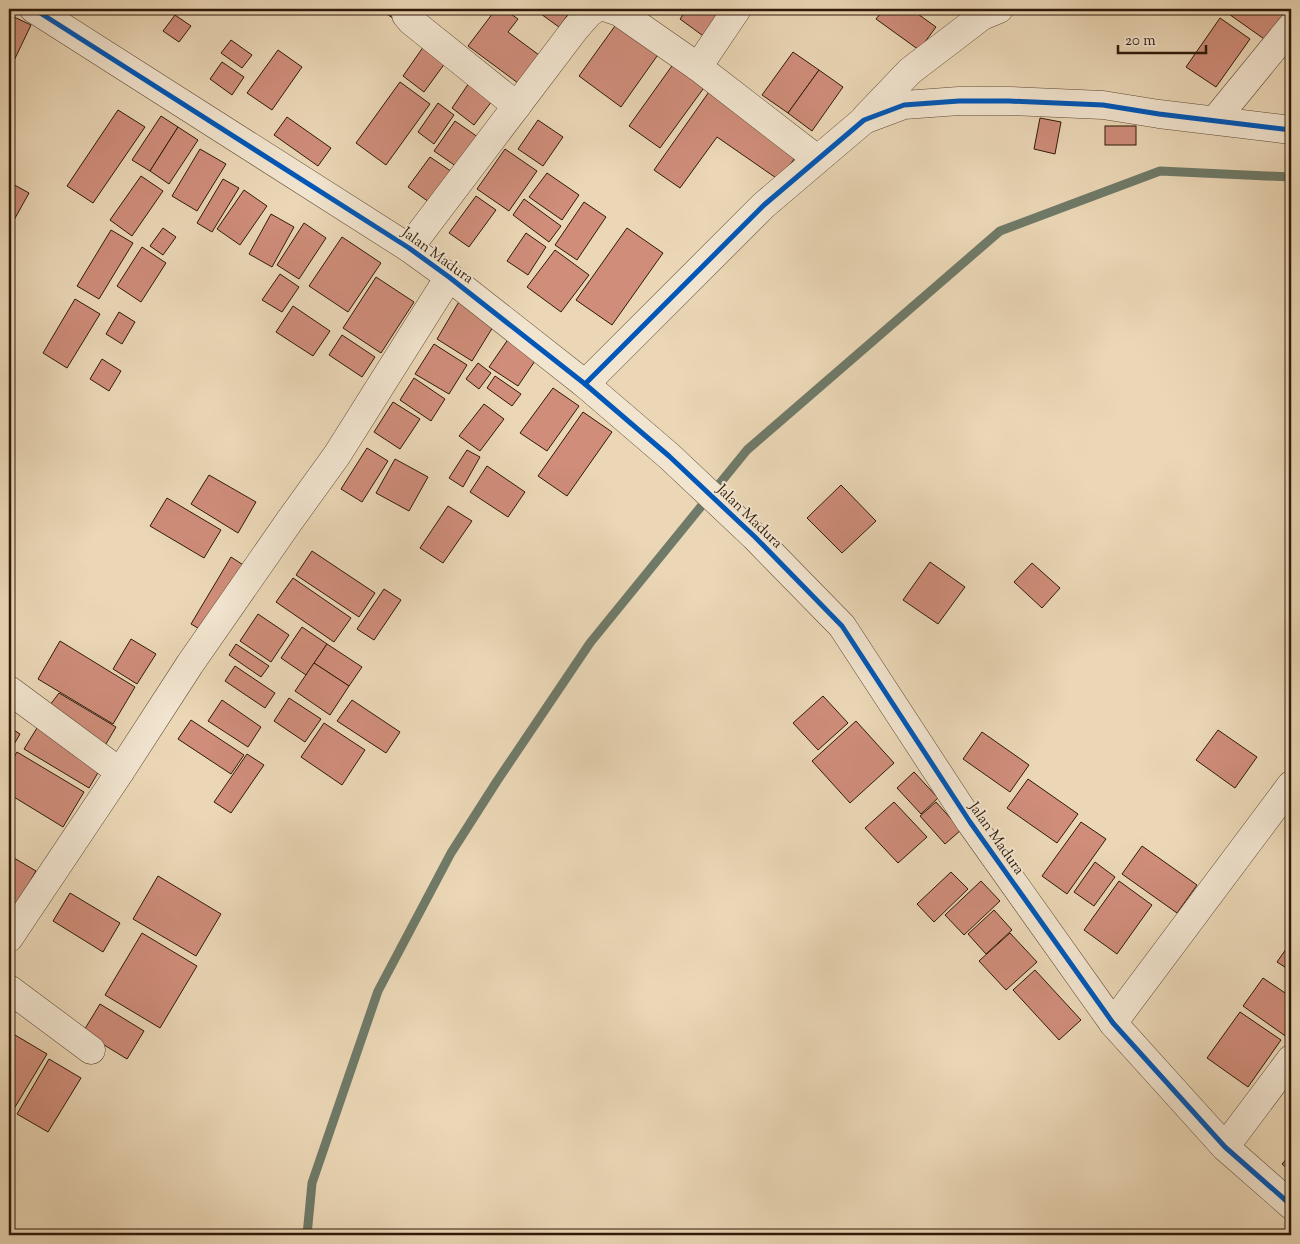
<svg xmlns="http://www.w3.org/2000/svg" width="1300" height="1244" viewBox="0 0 1300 1244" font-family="'Sorts Mill Goudy',serif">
<rect width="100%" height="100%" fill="#ebd7b6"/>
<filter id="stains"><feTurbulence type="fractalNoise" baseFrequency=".004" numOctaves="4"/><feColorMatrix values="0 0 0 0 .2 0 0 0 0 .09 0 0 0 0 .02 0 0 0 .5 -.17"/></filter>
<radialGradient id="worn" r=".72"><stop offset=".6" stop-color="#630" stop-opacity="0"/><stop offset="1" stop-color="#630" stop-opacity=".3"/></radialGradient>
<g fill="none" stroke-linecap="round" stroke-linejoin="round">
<!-- stream -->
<path stroke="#6f7a68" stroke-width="9" d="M 307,1235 L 312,1183 L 378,991 L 451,853 L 497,781 L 590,643 L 747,450 L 1000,231 L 1160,171 L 1291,177"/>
</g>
<!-- building -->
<g fill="#cf8d7a" stroke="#2f1a09">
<path d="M 380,9 L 401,9 L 394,19 Z"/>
<path d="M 496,9 L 504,9 L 518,19 L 508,32 L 539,55 L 518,83 L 468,46 Z"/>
<path d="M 534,9 L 572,9 L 559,27 Z"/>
<path d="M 687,9 L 726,9 L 706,38 L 680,19 Z"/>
<path d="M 884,9 L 911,9 L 936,27 L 919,50 L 876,19 Z"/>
<path d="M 1228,9 L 1276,9 L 1285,15 L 1267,41 L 1226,12 Z"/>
<path d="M 175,15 L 191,26 L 179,42 L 163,31 Z"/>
<path d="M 12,16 L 31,25 L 9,71 L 9,23 Z"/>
<path d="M 1220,18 L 1250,39 L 1216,87 L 1186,67 Z"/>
<path d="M 620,19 L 662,49 L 621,107 L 579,76 Z"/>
<path d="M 231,40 L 252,55 L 242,68 L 221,53 Z"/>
<path d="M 426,43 L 448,59 L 424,92 L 403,76 Z"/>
<path d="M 278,50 L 302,67 L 272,110 L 247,93 Z"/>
<path d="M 793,52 L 819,70 L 788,113 L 762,95 Z"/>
<path d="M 222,62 L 244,77 L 232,95 L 210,79 Z"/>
<path d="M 674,63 L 706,85 L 660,148 L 629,126 Z"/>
<path d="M 819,70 L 843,87 L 812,131 L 788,113 Z"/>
<path d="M 471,80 L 495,97 L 474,125 L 452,108 Z"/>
<path d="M 400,82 L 430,104 L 386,165 L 356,143 Z"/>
<path d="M 711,89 L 800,151 L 779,180 L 717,137 L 680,188 L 654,170 Z"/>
<path d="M 438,103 L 454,115 L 434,144 L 418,132 Z"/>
<path d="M 118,110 L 145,127 L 93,203 L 67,186 Z"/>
<path d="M 161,116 L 178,127 L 150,171 L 132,160 Z"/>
<path d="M 287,117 L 331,148 L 318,166 L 274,135 Z"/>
<path d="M 1040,118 L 1061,122 L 1055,154 L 1034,149 Z"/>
<path d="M 538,120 L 563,137 L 543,166 L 518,149 Z"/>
<path d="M 455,121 L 485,142 L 463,171 L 434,151 Z"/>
<rect x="1105" y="126" width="31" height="19"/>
<path d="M 178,127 L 198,140 L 169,184 L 150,171 Z"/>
<path d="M 200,149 L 226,164 L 197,211 L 172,196 Z"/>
<path d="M 505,149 L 537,171 L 509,211 L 477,189 Z"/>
<path d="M 430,157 L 458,176 L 436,207 L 408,187 Z"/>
<path d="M 547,173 L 579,195 L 562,220 L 529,197 Z"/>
<path d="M 141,176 L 163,191 L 132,236 L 110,220 Z"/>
<path d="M 223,179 L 239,188 L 212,232 L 197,223 Z"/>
<path d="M 9,182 L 29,193 L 9,229 Z"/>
<path d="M 244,190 L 267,206 L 240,245 L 217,229 Z"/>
<path d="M 476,196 L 496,210 L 469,247 L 449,233 Z"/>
<path d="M 524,199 L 561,226 L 549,242 L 513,215 Z"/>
<path d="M 584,202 L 606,217 L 577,260 L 555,245 Z"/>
<path d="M 271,214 L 294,227 L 272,267 L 249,254 Z"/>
<path d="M 304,223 L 326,238 L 299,279 L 277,265 Z"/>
<path d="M 163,228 L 176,237 L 163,255 L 150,246 Z"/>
<path d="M 627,228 L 663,253 L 612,325 L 576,300 Z"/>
<path d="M 111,230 L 133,243 L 99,299 L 77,286 Z"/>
<path d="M 526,233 L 546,247 L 528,275 L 507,261 Z"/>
<path d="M 342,237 L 381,263 L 348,312 L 309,286 Z"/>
<path d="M 142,247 L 166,263 L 141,302 L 117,286 Z"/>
<path d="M 555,250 L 589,275 L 561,312 L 527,287 Z"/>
<path d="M 280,274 L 299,287 L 282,312 L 262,300 Z"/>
<path d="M 376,277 L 414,302 L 381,353 L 343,328 Z"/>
<path d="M 75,299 L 100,314 L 67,368 L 43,353 Z"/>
<path d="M 460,300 L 496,322 L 472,361 L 437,339 Z"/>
<path d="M 293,306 L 330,331 L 313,356 L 276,332 Z"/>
<path d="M 119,312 L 135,322 L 122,344 L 106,334 Z"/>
<path d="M 342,335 L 375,357 L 362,377 L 329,355 Z"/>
<path d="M 511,335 L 539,355 L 518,386 L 489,367 Z"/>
<path d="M 434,344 L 467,365 L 449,394 L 415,374 Z"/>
<path d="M 102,359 L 121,371 L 109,391 L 90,379 Z"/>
<path d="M 478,363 L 491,373 L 479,389 L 466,379 Z"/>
<path d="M 495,376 L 521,394 L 512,406 L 487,388 Z"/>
<path d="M 414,378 L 445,399 L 431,421 L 400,400 Z"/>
<path d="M 553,388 L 579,406 L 547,451 L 520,433 Z"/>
<path d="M 393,402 L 420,419 L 400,449 L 374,432 Z"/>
<path d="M 484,404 L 504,419 L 480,451 L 459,436 Z"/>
<path d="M 583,412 L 612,432 L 567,496 L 538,476 Z"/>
<path d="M 367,448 L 388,461 L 362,502 L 341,489 Z"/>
<path d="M 467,450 L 480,457 L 463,487 L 449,478 Z"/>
<path d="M 395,459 L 428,477 L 409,511 L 376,493 Z"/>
<path d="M 487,466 L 525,492 L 508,517 L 470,492 Z"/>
<path d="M 209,475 L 256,502 L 238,533 L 191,504 Z"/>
<path d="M 841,485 L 876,521 L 842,553 L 807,518 Z"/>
<path d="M 167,498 L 221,530 L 204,558 L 150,526 Z"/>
<path d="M 448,506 L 472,521 L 443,563 L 420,548 Z"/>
<path d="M 312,551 L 375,593 L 359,617 L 296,575 Z"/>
<path d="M 231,557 L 248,568 L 208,634 L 191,624 Z"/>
<path d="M 930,562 L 965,587 L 938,624 L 903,600 Z"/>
<path d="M 1032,563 L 1060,588 L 1042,608 L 1014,582 Z"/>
<path d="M 293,578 L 351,618 L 334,642 L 276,602 Z"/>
<path d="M 384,589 L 401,600 L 374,640 L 357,629 Z"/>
<path d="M 258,614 L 289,635 L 271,662 L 240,641 Z"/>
<path d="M 302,627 L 327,644 L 306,675 L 281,658 Z"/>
<path d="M 131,639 L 156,654 L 137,684 L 113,669 Z"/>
<path d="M 60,641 L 135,687 L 113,724 L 38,679 Z"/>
<path d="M 236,644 L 269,666 L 261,677 L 229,655 Z"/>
<path d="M 327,644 L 362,667 L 349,686 L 314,663 Z"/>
<path d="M 314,663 L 349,686 L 330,715 L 295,691 Z"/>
<path d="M 235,666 L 275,693 L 265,708 L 225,681 Z"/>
<path d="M 59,693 L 116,727 L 103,749 L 47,709 Z"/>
<path d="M 823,696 L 848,723 L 818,750 L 793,723 Z"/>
<path d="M 289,698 L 321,719 L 305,742 L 274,721 Z"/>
<path d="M 222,700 L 261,727 L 248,747 L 208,721 Z"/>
<path d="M 352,700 L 400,732 L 386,753 L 337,721 Z"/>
<path d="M 191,720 L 244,755 L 231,774 L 178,739 Z"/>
<path d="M 856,721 L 894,763 L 850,803 L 812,761 Z"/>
<path d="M 324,723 L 365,750 L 342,785 L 301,757 Z"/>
<path d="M 9,727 L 20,734 L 9,753 Z"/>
<path d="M 37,728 L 102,766 L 89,788 L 24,749 Z"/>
<path d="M 1218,730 L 1257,757 L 1235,788 L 1196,760 Z"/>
<path d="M 982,732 L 1029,765 L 1010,792 L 963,759 Z"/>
<path d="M 17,752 L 84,792 L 63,827 L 9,794 L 9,766 Z"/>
<path d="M 247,754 L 264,765 L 231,813 L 214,802 Z"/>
<path d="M 914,772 L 938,798 L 921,814 L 897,788 Z"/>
<path d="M 1028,779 L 1078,814 L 1057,843 L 1007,808 Z"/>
<path d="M 894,802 L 927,837 L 898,863 L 865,828 Z"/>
<path d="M 936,802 L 961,830 L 945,844 L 920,816 Z"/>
<path d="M 1081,822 L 1106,839 L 1067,894 L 1042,876 Z"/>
<path d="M 1142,846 L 1197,885 L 1177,913 L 1122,874 Z"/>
<path d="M 9,855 L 36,871 L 9,917 Z"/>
<path d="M 1095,862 L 1115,877 L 1094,906 L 1074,892 Z"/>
<path d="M 951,872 L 968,889 L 934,922 L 917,904 Z"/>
<path d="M 158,876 L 221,914 L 196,956 L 133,919 Z"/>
<path d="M 981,881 L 1000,901 L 964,935 L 945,915 Z"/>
<path d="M 1119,881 L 1152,905 L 1117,954 L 1084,930 Z"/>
<path d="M 70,893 L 120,923 L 103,952 L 53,921 Z"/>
<path d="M 994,910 L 1012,930 L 986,954 L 968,934 Z"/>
<path d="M 142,933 L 197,966 L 160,1028 L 105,995 Z"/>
<path d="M 1010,933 L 1037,962 L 1006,990 L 979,961 Z"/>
<path d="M 1291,942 L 1291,971 L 1277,962 Z"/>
<path d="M 1035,970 L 1081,1020 L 1059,1040 L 1013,990 Z"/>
<path d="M 1263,978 L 1291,997 L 1291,1040 L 1243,1006 Z"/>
<path d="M 100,1004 L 144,1031 L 127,1059 L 83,1032 Z"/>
<path d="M 1240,1012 L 1281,1040 L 1248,1087 L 1207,1058 Z"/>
<path d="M 15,1035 L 47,1054 L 12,1112 L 9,1110 L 9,1046 Z"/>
<path d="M 49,1059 L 81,1078 L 48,1132 L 17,1114 Z"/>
<path d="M 1291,1154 L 1291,1172 L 1282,1164 Z"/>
</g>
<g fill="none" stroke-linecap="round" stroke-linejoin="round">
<defs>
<g id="minor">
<path d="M 34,9 L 409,248 L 449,277 L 585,384 L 669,456 L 755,537 L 842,626 L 970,822 L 1113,1023 L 1225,1147 L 1291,1205"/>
<path d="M 407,9 L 406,15 L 411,21 L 517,106"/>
<path d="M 610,9 L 619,12 L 698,67 L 817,159"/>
<path d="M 698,67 L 737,9"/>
<path d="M 866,117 L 910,71 L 982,16 L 999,9"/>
<path d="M 1215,120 L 1291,27"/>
<path d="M 409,248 L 575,29 L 589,13 L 595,9"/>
<path d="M 585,384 L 764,205 L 864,120 L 904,105 L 959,101 L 1009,101 L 1103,105 L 1159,114 L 1291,130"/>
<path d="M 9,690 L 120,772"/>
<path d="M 9,938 L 120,772 L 190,664 L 288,523 L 337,455 L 449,277"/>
<path d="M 9,989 L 91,1050"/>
<path d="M 1113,1023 L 1291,785"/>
<path d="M 1225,1147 L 1291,1059"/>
</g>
</defs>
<!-- minor casing -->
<use href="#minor" stroke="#5e4934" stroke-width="29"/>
<!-- minor -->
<use href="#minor" stroke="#f2e5d0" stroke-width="28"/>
<defs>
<g id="cycleway">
<path d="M 34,9 L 409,248 L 449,277 L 585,384 L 669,456 L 755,537 L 842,626 L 970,822 L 1113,1023 L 1225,1147 L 1291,1205"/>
<path d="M 585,384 L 764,205 L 864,120 L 904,105 L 959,101 L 1009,101 L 1103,105 L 1159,114 L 1291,130"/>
</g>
</defs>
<!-- cycleway casing -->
<use href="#cycleway" stroke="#f2e5d0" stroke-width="8"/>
<!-- cycleway -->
<use href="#cycleway" stroke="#0057b8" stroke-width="5"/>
</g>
<g text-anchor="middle" stroke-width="4" stroke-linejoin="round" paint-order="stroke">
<!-- street labels -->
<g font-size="15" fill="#2f1a09" stroke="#f2e5d0">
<text transform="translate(438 255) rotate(36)" y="5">Jalan Madura</text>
<text transform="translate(750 516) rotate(44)" y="5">Jalan Madura</text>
<text transform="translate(997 838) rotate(55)" y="5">Jalan Madura</text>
</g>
</g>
<!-- margin -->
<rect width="1300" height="1244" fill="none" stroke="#ebd7b6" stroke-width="30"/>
<rect x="10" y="10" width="1280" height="1224" fill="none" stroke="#2f1a09" stroke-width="2.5"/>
<rect x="15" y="15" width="1270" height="1214" fill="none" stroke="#2f1a09"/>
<!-- scale -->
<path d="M1118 45v8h88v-8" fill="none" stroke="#2f1a09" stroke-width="2.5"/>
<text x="1125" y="45" font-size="15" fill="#2f1a09" stroke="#f2e5d0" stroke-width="4" paint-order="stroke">20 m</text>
<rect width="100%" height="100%" filter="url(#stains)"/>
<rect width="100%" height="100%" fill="url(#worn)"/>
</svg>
